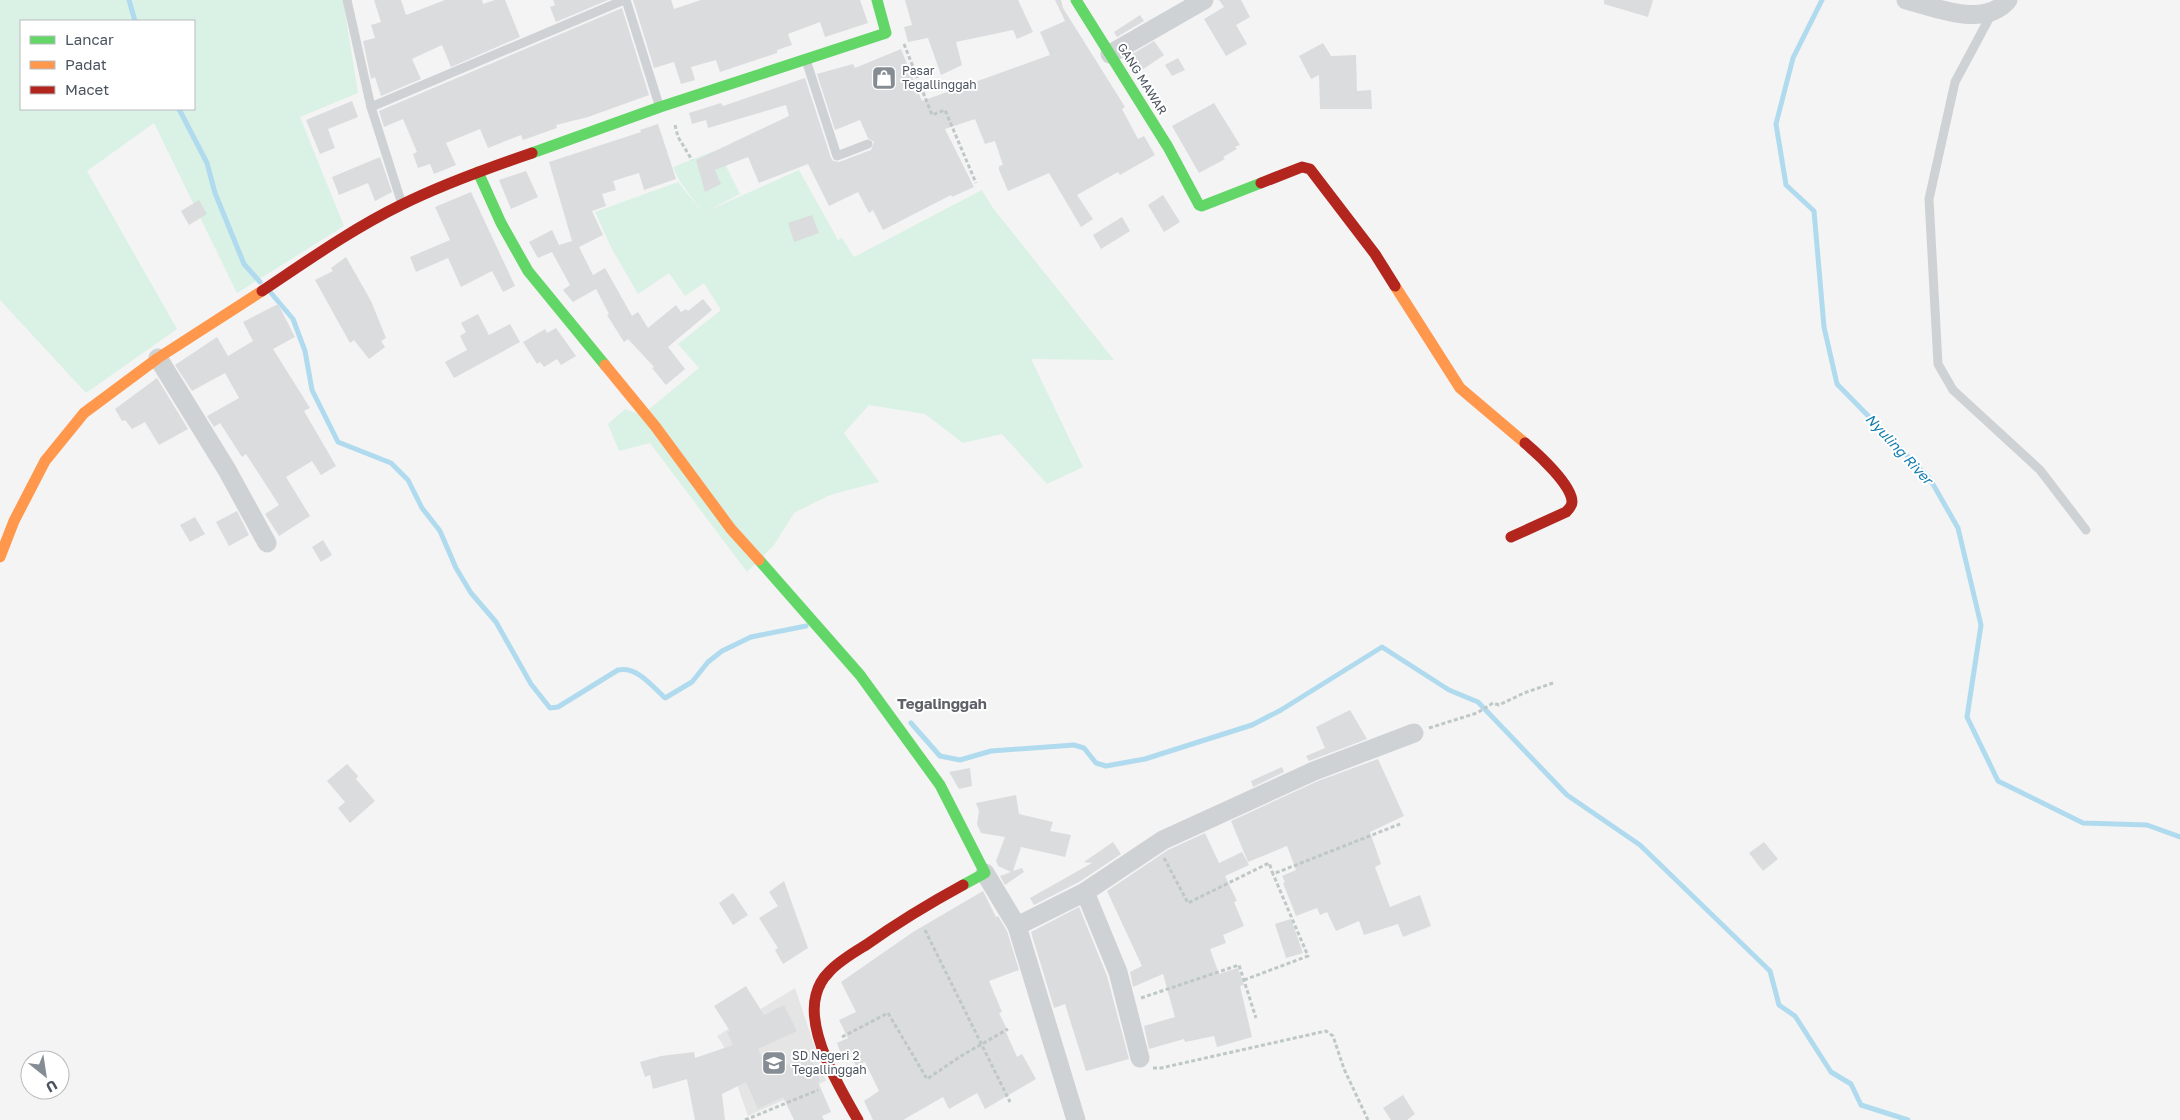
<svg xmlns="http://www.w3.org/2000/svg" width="2180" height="1120" viewBox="0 0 2180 1120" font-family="'Golos Text',sans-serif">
<rect width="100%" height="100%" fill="#f4f4f4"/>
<!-- education -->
<path fill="#e6e5e6" d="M 795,988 L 826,1081 L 748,1116 L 723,1045 L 717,1036 Z"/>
<!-- green -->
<g fill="#daf1e5" fill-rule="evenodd">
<path d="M 0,0 L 343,0 L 358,93 L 300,117 L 344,226 L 237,293 L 154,123 L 87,171 L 177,329 L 86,393 L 0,300 ZM 21,21 L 194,21 L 194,109 L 21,109 Z"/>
<path d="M 714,151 L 720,154 L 740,194 L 705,212 L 799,170 L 838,240 L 842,238 L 854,257 L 982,190 L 993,208 L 1114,360 L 1031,359 L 1083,467 L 1047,484 L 1002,434 L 963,443 L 925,414 L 869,405 L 844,433 L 879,482 L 830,495 L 794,513 L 774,545 L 747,572 L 650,443 L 619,451 L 608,424 L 625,409 L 642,415 L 699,368 L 678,344 L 721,310 L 704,283 L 685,296 L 669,273 L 638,294 L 612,249 L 595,212 L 678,182 L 703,213 L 679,180 L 673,167 Z"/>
</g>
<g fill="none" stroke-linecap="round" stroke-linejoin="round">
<!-- stream -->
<g stroke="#b0dbee" stroke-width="5">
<path d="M 129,0 L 135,21"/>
<path d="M 1822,0 L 1793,58 L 1776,124 L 1786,185 L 1814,211 L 1824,327 L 1837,384 L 1930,479 L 1958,528 L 1981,625 L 1967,717 L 1998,781 L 2083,823 L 2147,825 L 2180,837"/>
<path d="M 179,109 L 207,163 L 215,193 L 244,264 L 260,282"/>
<path d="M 271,293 L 293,319 L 305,351 L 312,390 L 338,442 L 391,463 L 408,480 L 422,508 L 440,531 L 456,568 L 471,593 L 496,622 L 531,684 L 550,708 L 558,707 L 618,670 C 637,666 652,686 665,698 L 692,682 L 708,662 L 722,651 L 751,637 L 806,626"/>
<path d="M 911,723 L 940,756 L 960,760 L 991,751 L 1074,745 L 1084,748 L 1096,763 L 1106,766 L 1145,759 L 1211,738 L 1252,725 L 1281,710 L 1382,647 L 1449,690 L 1478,702 L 1567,795 L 1640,845 L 1770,971 L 1779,1005 L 1795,1016 L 1831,1072 L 1851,1084 L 1861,1105 L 1908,1120"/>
</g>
</g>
<!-- building -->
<g fill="#dbdcde">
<path d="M 374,0 L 401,0 L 406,15 L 445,0 L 482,0 L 483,4 L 495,0 L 505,0 L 520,37 L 451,67 L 442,45 L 412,59 L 421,79 L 381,96 L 375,77 L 371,79 L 363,41 L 375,38 L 371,25 L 381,22 Z"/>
<path d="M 553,0 L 608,0 L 556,22 L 550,7 L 555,5 Z"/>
<path d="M 633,0 L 671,0 L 674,9 L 701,0 L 860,0 L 868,23 L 825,37 L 820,22 L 788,34 L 792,45 L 777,50 L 777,53 L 720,72 L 716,60 L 691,67 L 695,80 L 681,84 L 674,62 L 654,68 Z"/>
<path d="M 905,0 L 1018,0 L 1033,32 L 1017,39 L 1013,30 L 956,42 L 962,65 L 941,75 L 928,38 L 908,42 L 904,27 L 912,25 Z"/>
<path d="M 1055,0 L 1061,0 L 1063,8 L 1125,107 L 1122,109 L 1138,139 L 1144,136 L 1155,155 L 1120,175 L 1118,172 L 1077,195 L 1093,219 L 1081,227 L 1049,173 L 1008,191 L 999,170 L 999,166 L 1003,165 L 995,141 L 985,144 L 975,119 L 945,129 L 974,187 L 952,197 L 951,195 L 883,230 L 873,210 L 869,213 L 858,192 L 829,206 L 808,164 L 759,183 L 748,157 L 715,170 L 721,184 L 705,192 L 696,160 L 789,116 L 786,105 L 708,128 L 706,120 L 692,124 L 689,113 L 721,103 L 723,106 L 805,78 L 831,158 L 833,161 L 839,162 L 871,150 L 874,142 L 868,138 L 860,120 L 835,130 L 817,74 L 853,64 L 855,68 L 901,49 L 922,101 L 1050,55 L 1040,32 L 1065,21 Z"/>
<path d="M 1219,0 L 1241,0 L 1250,17 L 1236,25 L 1247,44 L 1226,56 L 1204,19 L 1224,7 Z"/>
<path d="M 1604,0 L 1653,0 L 1648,17 L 1604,4 Z"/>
<path d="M 622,8 L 649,95 L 588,117 L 556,125 L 557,128 L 523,140 L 521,135 L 488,148 L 480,129 L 446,143 L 456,165 L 434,174 L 430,164 L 418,168 L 413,154 L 417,152 L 403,119 L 384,127 L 379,111 Z"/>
<path d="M 1140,15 L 1144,21 L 1117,37 L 1114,32 Z"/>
<path d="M 1154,41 L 1164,55 L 1139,72 L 1129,56 Z"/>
<path d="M 1323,43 L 1331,56 L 1356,55 L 1357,91 L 1371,90 L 1372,109 L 1320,109 L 1319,75 L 1311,79 L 1299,56 Z"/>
<path d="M 1178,58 L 1185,70 L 1172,76 L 1165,65 Z"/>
<path d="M 352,101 L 358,117 L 328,129 L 335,148 L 320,154 L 306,120 Z"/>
<path d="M 1214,103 L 1240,145 L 1235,147 L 1237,149 L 1223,157 L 1225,159 L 1199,173 L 1172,126 Z"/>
<path d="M 658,124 L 676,179 L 644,190 L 639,173 L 613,181 L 616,190 L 602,194 L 606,206 L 592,211 L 603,235 L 579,247 L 593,275 L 605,268 L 632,316 L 638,312 L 648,328 L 676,305 L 681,312 L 686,309 L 688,311 L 703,299 L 712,310 L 668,347 L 685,369 L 666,385 L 652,368 L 654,367 L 628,339 L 624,342 L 607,315 L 609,314 L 596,289 L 573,302 L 563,290 L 570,285 L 552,252 L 538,258 L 529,242 L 552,230 L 559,245 L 572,241 L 549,162 L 641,132 L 640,130 Z"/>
<path d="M 380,157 L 392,192 L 375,201 L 368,183 L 339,195 L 332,177 Z"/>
<path d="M 526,171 L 538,197 L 511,209 L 499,180 Z"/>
<path d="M 471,192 L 515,286 L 503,292 L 492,271 L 461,287 L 448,258 L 416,272 L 410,257 L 450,240 L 435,207 Z"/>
<path d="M 1163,195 L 1180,222 L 1164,232 L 1148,205 Z"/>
<path d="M 199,200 L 207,214 L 189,225 L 181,211 Z"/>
<path d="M 812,215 L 819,233 L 794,242 L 788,223 Z"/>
<path d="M 1122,217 L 1130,231 L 1101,249 L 1093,235 Z"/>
<path d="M 346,257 L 371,301 L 386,338 L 381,341 L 385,347 L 369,359 L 354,340 L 350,343 L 315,280 L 333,271 L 331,268 Z"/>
<path d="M 278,304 L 295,337 L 273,349 L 310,408 L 304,411 L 336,466 L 321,475 L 312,461 L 286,477 L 310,516 L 279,536 L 265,514 L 279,505 L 246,454 L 242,457 L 220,423 L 214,427 L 207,416 L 239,398 L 225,373 L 192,391 L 175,365 L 217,337 L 228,356 L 253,341 L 243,322 Z"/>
<path d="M 478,314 L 489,335 L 510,324 L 520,342 L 454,378 L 445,362 L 467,350 L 460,336 L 466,332 L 461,323 Z"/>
<path d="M 556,328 L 576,356 L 561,365 L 557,359 L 544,367 L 540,362 L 537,364 L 523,342 L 545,329 L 547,333 Z"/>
<path d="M 157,378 L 188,429 L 159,445 L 145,422 L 132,429 L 125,420 L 122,421 L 115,409 Z"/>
<path d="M 237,511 L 249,535 L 229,546 L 216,522 Z"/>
<path d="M 195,517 L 205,534 L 190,542 L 180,525 Z"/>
<path d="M 323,540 L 332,555 L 321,562 L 312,547 Z"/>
<path d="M 1350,710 L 1367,739 L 1309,761 L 1306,756 L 1325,748 L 1316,727 Z"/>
<path d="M 1378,759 L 1404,816 L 1370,832 L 1381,864 L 1375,867 L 1390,907 L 1420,895 L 1431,926 L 1403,937 L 1398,924 L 1364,935 L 1359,921 L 1336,931 L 1327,912 L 1320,915 L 1317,908 L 1296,916 L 1283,883 L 1285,882 L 1282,876 L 1296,870 L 1287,846 L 1248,862 L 1231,821 L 1318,781 Z"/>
<path d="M 347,764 L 358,776 L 356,779 L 375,801 L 350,823 L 338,808 L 345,802 L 327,781 Z"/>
<path d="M 1282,767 L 1284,772 L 1253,787 L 1251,781 Z"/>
<path d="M 970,768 L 972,786 L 959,789 L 949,772 Z"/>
<path d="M 1016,795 L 1019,814 L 1053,822 L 1050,831 L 1071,835 L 1065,857 L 1021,847 L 1013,871 L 1022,868 L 1024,872 L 1005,885 L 1000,876 L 1011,872 L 998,866 L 996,861 L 1005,837 L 981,833 L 977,824 L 979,811 L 976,803 Z"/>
<path d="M 1205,833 L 1219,863 L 1242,852 L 1249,865 L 1225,876 L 1237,901 L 1234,902 L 1244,926 L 1223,935 L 1226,943 L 1210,949 L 1219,974 L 1238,968 L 1244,985 L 1240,986 L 1252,1037 L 1217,1047 L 1214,1036 L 1185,1042 L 1184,1039 L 1149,1049 L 1144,1026 L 1175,1017 L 1163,974 L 1133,987 L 1130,972 L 1142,966 L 1107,891 L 1168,850 Z"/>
<path d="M 1113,842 L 1121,854 L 1079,882 L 1034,905 L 1030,898 L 1092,863 L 1084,862 Z"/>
<path d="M 1764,842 L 1778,859 L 1763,871 L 1749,853 Z"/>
<path d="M 784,881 L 808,948 L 783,964 L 775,950 L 778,948 L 759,918 L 778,906 L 769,892 Z"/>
<path d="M 983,891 L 996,917 L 998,916 L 1007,931 L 1019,970 L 989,981 L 1002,1012 L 999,1013 L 1007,1029 L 1005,1030 L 1017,1057 L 1022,1054 L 1036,1079 L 985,1109 L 977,1093 L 949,1109 L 943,1097 L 903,1120 L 873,1120 L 864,1101 L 879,1091 L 865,1062 L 856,1066 L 850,1053 L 842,1057 L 837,1043 L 848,1038 L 839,1020 L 856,1012 L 841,982 L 913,932 Z"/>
<path d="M 733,893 L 748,915 L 733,925 L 719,903 Z"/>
<path d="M 1079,907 L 1107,976 L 1129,1059 L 1086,1071 L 1065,1004 L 1054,1008 L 1031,932 Z"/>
<path d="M 1291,919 L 1303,953 L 1286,958 L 1275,924 Z"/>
<path d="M 746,986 L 764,1015 L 784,1005 L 797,1031 L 758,1049 L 769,1073 L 810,1055 L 820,1081 L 818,1082 L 831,1112 L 822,1116 L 824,1120 L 794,1120 L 783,1097 L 758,1109 L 746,1082 L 722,1094 L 725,1120 L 695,1120 L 687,1079 L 653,1089 L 650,1075 L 645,1077 L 640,1062 L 661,1056 L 694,1052 L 695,1058 L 733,1045 L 727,1032 L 730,1031 L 714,1006 Z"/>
<path d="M 1403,1095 L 1415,1114 L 1407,1120 L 1391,1120 L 1383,1108 Z"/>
</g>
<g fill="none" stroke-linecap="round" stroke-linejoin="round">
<!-- path -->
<g stroke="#bec8c6" stroke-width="3" stroke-dasharray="4 2.5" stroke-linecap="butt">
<path d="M 904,44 L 932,115 L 945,110 L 976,183"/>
<path d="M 675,125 L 678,137 L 692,160"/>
<path d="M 1429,728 L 1477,713 L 1493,703 L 1499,705 L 1524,693 L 1553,683"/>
<path d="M 1164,858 L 1188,903 L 1269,863 L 1273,874 L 1400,824"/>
<path d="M 925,930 L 1010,1102"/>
<path d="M 1244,980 L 1308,956 L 1273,874"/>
<path d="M 1141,998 L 1239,965 L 1256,1018"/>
<path d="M 842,1037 L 888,1013 L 927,1079 L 961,1056 L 1008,1029"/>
<path d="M 1153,1068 L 1161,1068 L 1326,1031 L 1333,1036 L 1344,1069 L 1368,1120"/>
<path d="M 745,1120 L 818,1090"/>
</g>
<!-- lane -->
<g stroke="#cfd2d4" stroke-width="9">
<path d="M 347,0 L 371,107 L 401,201"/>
<path d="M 626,0 L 659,105"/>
<path d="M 1992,13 L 1955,82 L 1929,199 L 1938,364 L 1953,390 L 2040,470 L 2086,530"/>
<path d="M 806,60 L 837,156 L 868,144"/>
<path d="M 371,107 L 624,0"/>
</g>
<!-- street -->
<g stroke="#cfd2d4" stroke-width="19">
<path d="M 1906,0 C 1935,7 1984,29 2008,0"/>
<path d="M 1110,54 L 1204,0"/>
<path d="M 158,358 L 227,470 L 267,543"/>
<path d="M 985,873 L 1017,926 L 1085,892 L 1163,840 L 1314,771 L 1414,733"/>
<path d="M 1085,892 L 1118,972 L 1140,1058"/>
<path d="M 1017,926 L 1076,1120"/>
</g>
<!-- fast -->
<g stroke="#63d668" stroke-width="11">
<path d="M 1076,0 L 1168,147 L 1199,205 L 1202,206 L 1261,183"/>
<path d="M 532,153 L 660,107 L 886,33 L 877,0"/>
<path d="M 478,172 L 501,223 L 528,271 L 605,365"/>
<path d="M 759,560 L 860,675 L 940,785 L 985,873 L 963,885"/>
</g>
<!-- slow -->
<g stroke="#ff974d" stroke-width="11">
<path d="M 1395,286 L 1460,388 L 1525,443"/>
<path d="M 605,365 L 655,426 L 731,529 L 759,560"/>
<path d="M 0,557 L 14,521 L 45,461 L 84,413 L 158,358 L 262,291"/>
</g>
<!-- jam -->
<g stroke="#b3261e" stroke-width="11">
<path d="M 1261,183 L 1302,167 L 1310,169 L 1375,254 L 1395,286"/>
<path d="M 262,291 C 307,261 352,229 401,205 C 443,184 488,168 532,153"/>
<path d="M 1511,537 L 1566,512 C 1569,509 1572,506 1572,502 C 1572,485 1538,454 1525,443"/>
<path d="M 858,1120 C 840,1089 806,1032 816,995 C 818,987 822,979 829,972 C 839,961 853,953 866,945 C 897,923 930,903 963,885"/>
</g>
</g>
<!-- icons -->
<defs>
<symbol id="shop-square" viewBox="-11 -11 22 22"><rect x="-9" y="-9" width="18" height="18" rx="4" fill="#868c94" stroke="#fff"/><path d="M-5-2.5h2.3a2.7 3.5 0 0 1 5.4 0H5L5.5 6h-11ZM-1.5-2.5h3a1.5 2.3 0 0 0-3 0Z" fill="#fff"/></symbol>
<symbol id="school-square" viewBox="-11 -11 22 22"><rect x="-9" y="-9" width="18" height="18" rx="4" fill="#868c94" stroke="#fff"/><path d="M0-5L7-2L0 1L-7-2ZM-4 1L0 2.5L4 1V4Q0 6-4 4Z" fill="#fff"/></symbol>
</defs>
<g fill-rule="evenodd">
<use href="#shop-square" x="870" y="64" width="28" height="28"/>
<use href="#school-square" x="760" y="1049" width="28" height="28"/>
</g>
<g text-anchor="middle" stroke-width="4" stroke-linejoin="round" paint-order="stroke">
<!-- poi labels -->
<g font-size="12" fill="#4b5460" stroke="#fff" text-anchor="start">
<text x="902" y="75">Pasar<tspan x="902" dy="14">Tegallinggah</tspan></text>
<text x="792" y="1060">SD Negeri 2<tspan x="792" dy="14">Tegallinggah</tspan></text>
</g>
<!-- street labels -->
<g font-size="12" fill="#4b5460" stroke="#fff">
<text transform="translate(1142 79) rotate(58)" y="4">GANG MAWAR</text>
</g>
<!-- water labels -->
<g font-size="14" font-style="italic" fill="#117cad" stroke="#fff">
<text transform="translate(1899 449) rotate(47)" y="5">Nyuling River</text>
</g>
<!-- quarter labels -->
<g font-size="15" font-weight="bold" fill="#5f6268" stroke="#fff">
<text x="942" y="709">Tegalinggah</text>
</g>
</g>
<!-- legend -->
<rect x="20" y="20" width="175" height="90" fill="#ffffff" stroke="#b7bbbf"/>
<rect x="30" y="36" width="25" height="8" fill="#63d668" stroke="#b7bbbf"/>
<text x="65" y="45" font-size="15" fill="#4b5460">Lancar</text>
<rect x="30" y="61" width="25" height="8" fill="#ff974d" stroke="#b7bbbf"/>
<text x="65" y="70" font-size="15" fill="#4b5460">Padat</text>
<rect x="30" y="86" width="25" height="8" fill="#b3261e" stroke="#b7bbbf"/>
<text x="65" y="95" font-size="15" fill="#4b5460">Macet</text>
<!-- north arrow -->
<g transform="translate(45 1075) rotate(150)"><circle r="24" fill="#ffffff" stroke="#b7bbbf"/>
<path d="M0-4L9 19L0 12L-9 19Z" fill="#868c94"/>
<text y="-8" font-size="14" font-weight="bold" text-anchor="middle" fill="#4b5460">U</text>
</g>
</svg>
